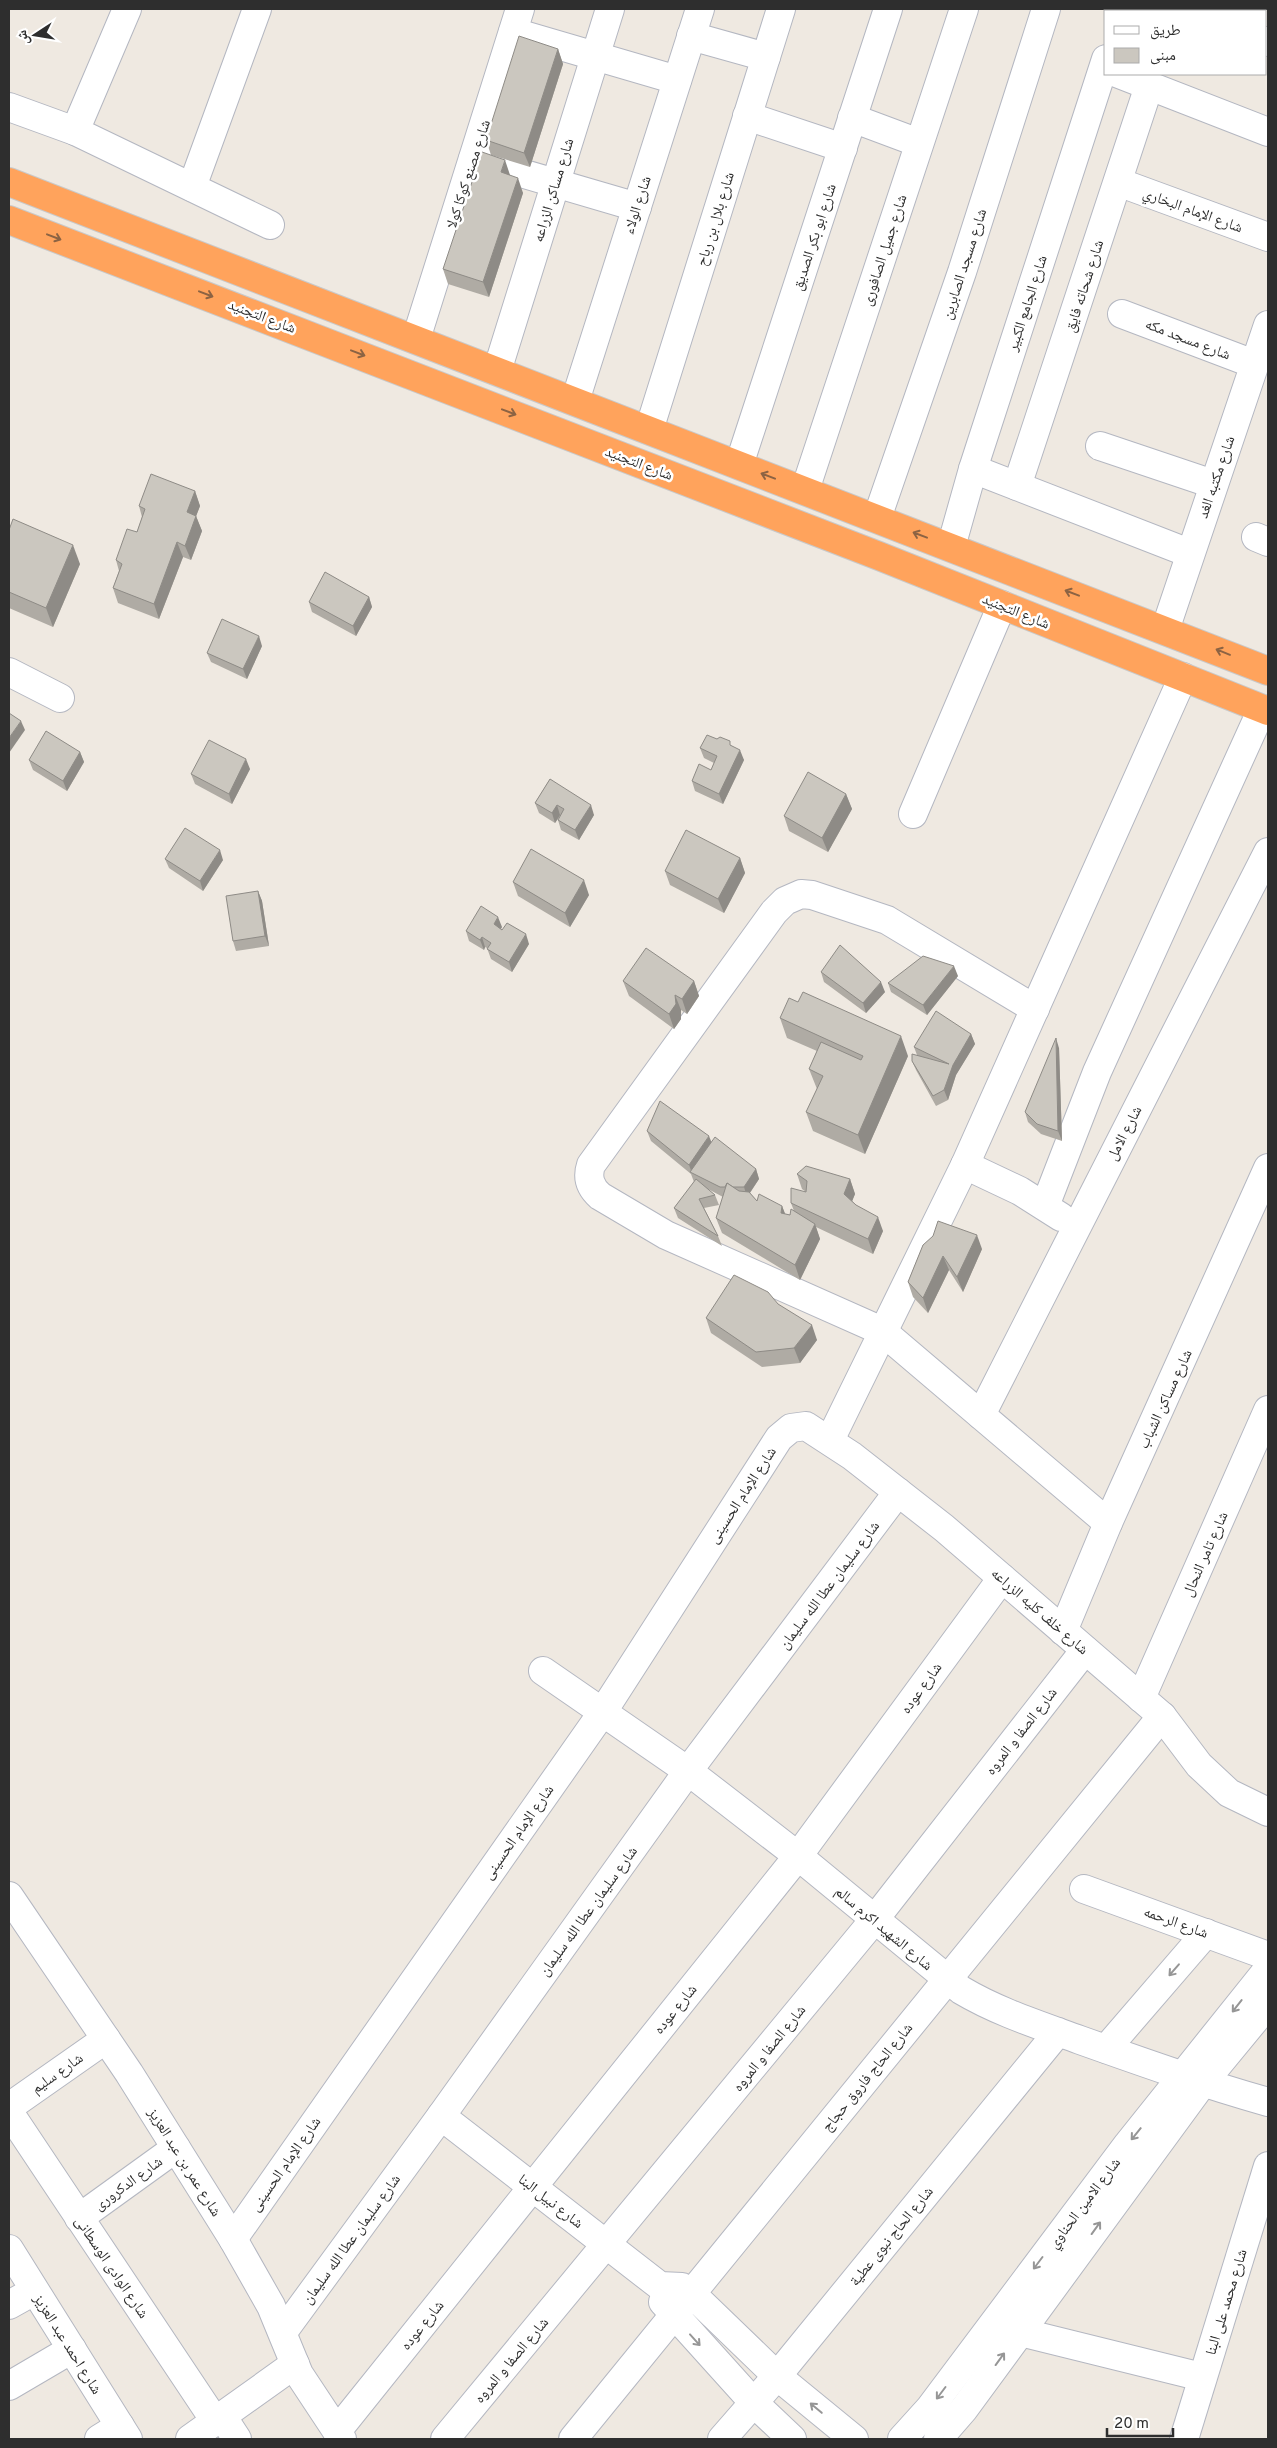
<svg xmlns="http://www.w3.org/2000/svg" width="1277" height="2448" viewBox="0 0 1277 2448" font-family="Overpass,'Noto Naskh Arabic',sans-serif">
<rect width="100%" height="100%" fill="#efe9e1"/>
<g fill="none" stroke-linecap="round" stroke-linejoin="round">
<defs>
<g id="minor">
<path d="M 1175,9 L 1182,11"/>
<path d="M 1121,11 L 1122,9"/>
<path d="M 513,32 L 677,80"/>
<path d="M 691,36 L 766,57"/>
<path d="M 1266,41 L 1268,42"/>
<path d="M 1119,74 L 1268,132"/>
<path d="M 9,107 L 75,131 L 270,225"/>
<path d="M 747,116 L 843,148"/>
<path d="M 852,118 L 919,143"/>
<path d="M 75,131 L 127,9"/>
<path d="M 473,159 L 637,207"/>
<path d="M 1118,182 L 1268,237"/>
<path d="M 192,187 L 257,9"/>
<path d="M 1122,314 L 1254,364"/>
<path d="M 416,339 L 520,9"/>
<path d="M 497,371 L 610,9"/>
<path d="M 575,401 L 700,9"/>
<path d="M 649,430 L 781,9"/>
<path d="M 1100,446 L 1213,484"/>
<path d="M 739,465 L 888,9"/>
<path d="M 973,469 L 1189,553"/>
<path d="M 1017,486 L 1149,86"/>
<path d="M 805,490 L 964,9"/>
<path d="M 877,518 L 962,272 L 1046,9"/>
<path d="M 1256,537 L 1268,542"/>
<path d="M 951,547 L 973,469 L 1106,59"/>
<path d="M 1165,630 L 1268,325"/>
<path d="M 9,672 L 60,698"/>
<path d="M 913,814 L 1002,605"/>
<path d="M 1035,1009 L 887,920 L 812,895 L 801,894 L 785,901 L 774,912 L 591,1165 C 587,1177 590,1187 600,1196 L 666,1235 L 882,1331 L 1108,1523"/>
<path d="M 965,1165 L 1020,1191 L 1061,1217"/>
<path d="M 1045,1206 L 1097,1072 L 1262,709"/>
<path d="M 981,1415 L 1268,852"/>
<path d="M 830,1440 L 965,1165 L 1183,677"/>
<path d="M 1063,1631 L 1108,1523 L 1268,1168"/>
<path d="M 543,1671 L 688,1771 L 798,1856 L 961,1990 C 998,2012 1039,2025 1080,2040 C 1142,2062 1204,2084 1268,2102"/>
<path d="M 1141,1698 L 1268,1410"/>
<path d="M 1084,1889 L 1268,1956"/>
<path d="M 9,1896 L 129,2073 L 233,2239 L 271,2306 L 299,2374 L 342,2439"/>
<path d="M 1106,2049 L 1206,1933"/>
<path d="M 9,2107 L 106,2039"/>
<path d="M 9,2112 L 215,2421"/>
<path d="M 441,2116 L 660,2286 L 682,2287 L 692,2294 L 777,2376 L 854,2439"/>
<path d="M 79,2218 L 176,2148"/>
<path d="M 233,2239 L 602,1713 L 779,1438 L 791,1428 L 806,1426 L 852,1456 L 944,1528 L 1162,1716 L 1199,1765 L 1229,1793 L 1268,1812"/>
<path d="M 9,2249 L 128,2439"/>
<path d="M 663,2302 L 754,2403 L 792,2439"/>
<path d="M 9,2305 L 34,2291"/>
<path d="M 283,2332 L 441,2116 L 688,1771 L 898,1492"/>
<path d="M 1020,2332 L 1202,2377"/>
<path d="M 9,2386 L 72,2349"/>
<path d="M 222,2416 L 237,2439"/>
<path d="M 337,2431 L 798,1856 L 1002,1578"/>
<path d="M 99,2439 L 120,2426"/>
<path d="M 190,2439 L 295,2364"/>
<path d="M 445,2439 L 874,1920 L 1085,1650"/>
<path d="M 573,2439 L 1162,1716"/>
<path d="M 722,2439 L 777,2376 L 1058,2032"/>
<path d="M 902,2439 L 930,2408 L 1128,2144 L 1268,1969"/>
<path d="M 938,2439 L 964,2409 L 1202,2084 L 1268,2004"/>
<path d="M 1184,2439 L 1268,2166"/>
</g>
<g id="highway">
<path d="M 9,182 L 1268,671"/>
<path d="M 9,220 L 879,556 L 1268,711"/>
</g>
</defs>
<!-- minor casing -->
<use href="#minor" stroke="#b4b7c1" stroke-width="30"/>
<!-- highway casing -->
<use href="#highway" stroke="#c9c9c9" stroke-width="30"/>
<!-- minor -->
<use href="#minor" stroke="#fff" stroke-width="28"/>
<!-- highway -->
<use href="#highway" stroke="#ffa35c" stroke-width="28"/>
</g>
<!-- wall -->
<g fill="#afaba4">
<path d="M 558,49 L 563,64 L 530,167 L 491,155 L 486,140 Z"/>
<path d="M 510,175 L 523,193 L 489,297 L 448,284 L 443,269 Z"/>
<path d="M 195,491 L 200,506 L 196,516 L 202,531 L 191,560 L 183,557 L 159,619 L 118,603 L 113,588 L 119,571 L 116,560 L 137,532 L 142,517 L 139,506 Z"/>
<path d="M 9,530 L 80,564 L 53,627 L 9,608 Z"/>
<path d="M 369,597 L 372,607 L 356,636 L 312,612 L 309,602 Z"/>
<path d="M 262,646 L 247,679 L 211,662 L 207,653 Z"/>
<path d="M 717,739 L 732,746 L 744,760 L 723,804 L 695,791 L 692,781 L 711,770 L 714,763 L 704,758 L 700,748 Z"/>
<path d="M 80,752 L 84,762 L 67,791 L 33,770 L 29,760 Z"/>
<path d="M 250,769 L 232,804 L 195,784 L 191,774 Z"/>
<path d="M 550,779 L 594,815 L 579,840 L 561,830 L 558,820 L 561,815 L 555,823 L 539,813 L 535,803 Z"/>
<path d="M 846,794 L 852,809 L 828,852 L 789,831 L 784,816 Z"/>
<path d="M 740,858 L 745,873 L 724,913 L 670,885 L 665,871 Z"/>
<path d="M 165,859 L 223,860 L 203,891 L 169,868 Z"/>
<path d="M 513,882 L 589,895 L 570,927 L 518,896 Z"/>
<path d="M 258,891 L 262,901 L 269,946 L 236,951 L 233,941 Z"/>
<path d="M 502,927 L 501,929 L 529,944 L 512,972 L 491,959 L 487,948 L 485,947 L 484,950 L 469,941 L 466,931 Z"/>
<path d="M 821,972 L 885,992 L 866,1013 L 824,982 Z"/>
<path d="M 958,976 L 927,1015 L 891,992 L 888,983 Z"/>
<path d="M 623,981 L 694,981 L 699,996 L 687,1014 L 681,1010 L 681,1019 L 674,1029 L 629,996 Z"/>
<path d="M 780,1018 L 908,1056 L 865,1154 L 813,1131 L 806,1112 L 817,1089 L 809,1069 L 817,1051 L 787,1038 Z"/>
<path d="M 971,1034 L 975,1044 L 956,1075 L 948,1100 L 936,1106 L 916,1070 L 912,1061 L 917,1055 L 914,1047 Z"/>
<path d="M 1059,1048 L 1062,1141 L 1041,1134 L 1028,1122 L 1025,1112 Z"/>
<path d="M 647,1131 L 712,1142 L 756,1169 L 759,1179 L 750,1193 L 757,1201 L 782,1206 L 785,1214 L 790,1215 L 794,1211 L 791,1203 L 806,1192 L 802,1189 L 797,1174 L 850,1179 L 855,1194 L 852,1201 L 883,1231 L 873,1254 L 816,1227 L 820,1239 L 800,1280 L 722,1233 L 716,1218 L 723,1197 L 708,1189 L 715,1195 L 719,1205 L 704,1208 L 718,1236 L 722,1246 L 678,1218 L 674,1208 L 694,1182 L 691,1174 L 651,1141 Z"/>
<path d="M 923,1245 L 982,1249 L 963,1292 L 949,1270 L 928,1313 L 913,1297 L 908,1282 Z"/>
<path d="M 778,1304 L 817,1340 L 800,1363 L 762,1367 L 711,1333 L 706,1318 Z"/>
</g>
<!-- shaded-wall -->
<g fill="#8e8b86">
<path d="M 558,49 L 563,64 L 530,167 L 524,153 Z"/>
<path d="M 505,160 L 510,175 L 506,187 L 501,172 Z"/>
<path d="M 518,178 L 523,193 L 489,297 L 483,282 Z"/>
<path d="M 195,491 L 200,506 L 192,527 L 187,512 Z"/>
<path d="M 196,516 L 202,531 L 191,560 L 185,546 Z"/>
<path d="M 177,542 L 183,557 L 159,619 L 154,604 Z"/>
<path d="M 73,545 L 80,564 L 53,627 L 46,608 Z"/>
<path d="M 369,597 L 372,607 L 356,636 L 353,626 Z"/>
<path d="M 259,636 L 262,646 L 247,679 L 243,669 Z"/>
<path d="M 21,721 L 25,730 L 9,753 L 9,738 Z"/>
<path d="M 740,750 L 744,760 L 723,804 L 719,794 Z"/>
<path d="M 80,752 L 84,762 L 67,791 L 63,781 Z"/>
<path d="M 246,759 L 250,769 L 232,804 L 229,794 Z"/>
<path d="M 846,794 L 852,809 L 828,852 L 822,838 Z"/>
<path d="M 557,805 L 560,815 L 555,823 L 552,813 Z"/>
<path d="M 591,805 L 594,815 L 579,840 L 575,830 Z"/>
<path d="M 220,850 L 223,860 L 203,891 L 200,881 Z"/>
<path d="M 740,858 L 745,873 L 724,913 L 718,899 Z"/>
<path d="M 584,880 L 589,895 L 570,927 L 565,913 Z"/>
<path d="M 258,891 L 262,901 L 269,946 L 265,936 Z"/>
<path d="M 498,917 L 502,927 L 497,934 L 494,924 Z"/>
<path d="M 526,934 L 529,944 L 512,972 L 509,962 Z"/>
<path d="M 482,937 L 485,947 L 484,950 L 480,940 Z"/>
<path d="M 954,966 L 958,976 L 927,1015 L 923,1005 Z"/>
<path d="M 694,981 L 699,996 L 687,1014 L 682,999 Z"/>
<path d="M 881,982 L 885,992 L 866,1013 L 863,1003 Z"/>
<path d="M 675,995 L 681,1010 L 681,1019 L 674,1029 L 669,1014 Z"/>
<path d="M 971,1034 L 975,1044 L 956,1075 L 948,1100 L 944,1090 L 953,1065 Z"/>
<path d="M 901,1036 L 908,1056 L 865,1154 L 858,1135 Z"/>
<path d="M 1056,1038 L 1059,1048 L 1062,1141 L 1058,1131 Z"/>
<path d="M 709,1136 L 713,1146 L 692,1173 L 689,1165 Z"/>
<path d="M 756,1169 L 759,1179 L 747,1197 L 744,1187 Z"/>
<path d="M 850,1179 L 855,1194 L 849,1209 L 844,1194 Z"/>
<path d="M 782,1206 L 788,1221 L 781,1213 Z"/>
<path d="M 878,1217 L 883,1231 L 873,1254 L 868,1239 Z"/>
<path d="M 815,1224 L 820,1239 L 800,1280 L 795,1265 Z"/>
<path d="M 977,1235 L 982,1249 L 963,1292 L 957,1277 Z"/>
<path d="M 943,1256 L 949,1270 L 928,1313 L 923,1298 Z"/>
<path d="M 812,1325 L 817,1340 L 800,1363 L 794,1348 Z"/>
</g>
<!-- building -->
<g fill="#cbc7bf" stroke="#8e8b86">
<path d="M 519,36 L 558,49 L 524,153 L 486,140 Z"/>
<path d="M 482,152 L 505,160 L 501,172 L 518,178 L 483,282 L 443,269 Z"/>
<path d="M 151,474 L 195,491 L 187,512 L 196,516 L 185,546 L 177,542 L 154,604 L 113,588 L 122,564 L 116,560 L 127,529 L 137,532 L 145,509 L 139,506 Z"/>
<path d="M 13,519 L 73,545 L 46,608 L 9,592 L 9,530 Z"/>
<path d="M 325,572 L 369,597 L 353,626 L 309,602 Z"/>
<path d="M 222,619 L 259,636 L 243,669 L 207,653 Z"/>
<path d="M 9,713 L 21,721 L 9,738 Z"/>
<path d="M 46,731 L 80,752 L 63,781 L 29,760 Z"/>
<path d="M 707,735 L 717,739 L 720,737 L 730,741 L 730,745 L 740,750 L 719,794 L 692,781 L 699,764 L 711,770 L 717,756 L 700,748 Z"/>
<path d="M 209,740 L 246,759 L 229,794 L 191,774 Z"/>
<path d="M 808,772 L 846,794 L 822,838 L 784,816 Z"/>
<path d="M 550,779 L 591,805 L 575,830 L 558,820 L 564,809 L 557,805 L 552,813 L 535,803 Z"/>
<path d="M 185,828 L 220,850 L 200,881 L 165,859 Z"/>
<path d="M 686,830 L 740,858 L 718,899 L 665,871 Z"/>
<path d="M 531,849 L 584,880 L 565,913 L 513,882 Z"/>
<path d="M 258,891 L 265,936 L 233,941 L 226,896 Z"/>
<path d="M 481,906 L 498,917 L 494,924 L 502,930 L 507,923 L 526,934 L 509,962 L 487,949 L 491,943 L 482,937 L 480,940 L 466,931 Z"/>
<path d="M 840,945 L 881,982 L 863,1003 L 821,972 Z"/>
<path d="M 646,948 L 694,981 L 682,999 L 675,995 L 676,1004 L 669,1014 L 623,981 Z"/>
<path d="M 923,956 L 954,966 L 923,1005 L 888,983 Z"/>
<path d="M 803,992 L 901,1036 L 858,1135 L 806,1112 L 823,1076 L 809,1069 L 821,1042 L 861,1060 L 863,1056 L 780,1018 L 789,998 L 798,1002 Z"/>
<path d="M 936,1011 L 971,1034 L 953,1065 L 944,1090 L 933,1096 L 912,1061 L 912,1054 L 949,1064 L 914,1047 Z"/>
<path d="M 1056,1038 L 1058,1131 L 1037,1124 L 1025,1112 Z"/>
<path d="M 660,1101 L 709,1136 L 689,1165 L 647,1131 Z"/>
<path d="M 715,1137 L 756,1169 L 744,1187 L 733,1187 L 727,1183 L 725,1187 L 720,1187 L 690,1172 Z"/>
<path d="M 806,1166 L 850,1179 L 844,1194 L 856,1205 L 878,1217 L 868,1239 L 791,1203 L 791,1188 L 806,1192 L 807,1181 L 797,1174 Z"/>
<path d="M 696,1179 L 715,1195 L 699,1199 L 718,1236 L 674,1208 Z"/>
<path d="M 727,1183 L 739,1191 L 749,1192 L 757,1201 L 759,1194 L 782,1206 L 781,1213 L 790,1215 L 791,1209 L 815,1224 L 795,1265 L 716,1218 Z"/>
<path d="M 938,1221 L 977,1235 L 957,1277 L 943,1256 L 923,1298 L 908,1282 L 923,1245 L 933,1236 Z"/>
<path d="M 734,1275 L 768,1292 L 778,1304 L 812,1325 L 794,1348 L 756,1352 L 706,1318 Z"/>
</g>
<!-- one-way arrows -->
<defs><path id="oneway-shaft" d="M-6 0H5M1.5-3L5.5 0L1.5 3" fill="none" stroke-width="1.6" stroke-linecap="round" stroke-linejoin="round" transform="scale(1.25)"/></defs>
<g stroke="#8c6343">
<use href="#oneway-shaft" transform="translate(54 237) rotate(21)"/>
<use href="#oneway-shaft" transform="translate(206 294) rotate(21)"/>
<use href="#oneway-shaft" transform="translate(358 353) rotate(21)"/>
<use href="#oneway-shaft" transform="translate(509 412) rotate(21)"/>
<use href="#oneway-shaft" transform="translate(768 476) rotate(-159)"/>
<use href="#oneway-shaft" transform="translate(920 535) rotate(-159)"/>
<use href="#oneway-shaft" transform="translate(1072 593) rotate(-159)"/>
<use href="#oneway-shaft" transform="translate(1223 652) rotate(-158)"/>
</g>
<g stroke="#969696">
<use href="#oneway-shaft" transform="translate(1174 1970) rotate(131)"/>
<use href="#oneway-shaft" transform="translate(1237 2006) rotate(128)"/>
<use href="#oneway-shaft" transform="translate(1136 2134) rotate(129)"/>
<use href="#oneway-shaft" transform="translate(1096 2228) rotate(-54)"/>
<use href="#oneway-shaft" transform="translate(1038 2263) rotate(127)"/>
<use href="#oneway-shaft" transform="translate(695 2340) rotate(48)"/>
<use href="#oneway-shaft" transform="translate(1000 2359) rotate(-54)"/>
<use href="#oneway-shaft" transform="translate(941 2393) rotate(127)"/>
<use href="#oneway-shaft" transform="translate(816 2408) rotate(-140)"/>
</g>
<g text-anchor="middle" stroke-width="5" stroke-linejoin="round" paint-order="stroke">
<!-- street labels -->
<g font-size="15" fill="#2e2e2e" stroke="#fff">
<text transform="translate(468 174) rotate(-72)" y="5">شارع مصنع كوكا كولا</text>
<text transform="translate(553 190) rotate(-73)" y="5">شارع مساكن الزراعه</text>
<text transform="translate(637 205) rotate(-72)" y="5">شارع الولاء</text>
<text transform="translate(1193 210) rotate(20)" y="5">شارع الإمام البخاري</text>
<text transform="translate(715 219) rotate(-73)" y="5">شارع بلال بن رباح</text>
<text transform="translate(814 237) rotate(-72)" y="5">شارع ابو بكر الصديق</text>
<text transform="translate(884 250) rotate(-72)" y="5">شارع جميل الصافورى</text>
<text transform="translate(964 264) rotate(-72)" y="5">شارع مسجد الصابرين</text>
<text transform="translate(1084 286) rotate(-72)" y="5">شارع شحاته فايق</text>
<text transform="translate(1027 303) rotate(-72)" y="5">شارع الجامع الكبير</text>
<text transform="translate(262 316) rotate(21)" y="5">شارع التجنيد</text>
<text transform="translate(1188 339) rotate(21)" y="5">شارع مسجد مكه</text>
<text transform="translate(639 463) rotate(21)" y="5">شارع التجنيد</text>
<text transform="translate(1216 477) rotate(-71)" y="5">شارع مكتبه الغد</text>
<text transform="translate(1016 611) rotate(22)" y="5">شارع التجنيد</text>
<text transform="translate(1124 1133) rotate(-63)" y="5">شارع الامل</text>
<text transform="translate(1165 1399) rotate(-65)" y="5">شارع مساكن الشباب</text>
<text transform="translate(742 1495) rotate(-57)" y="5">شارع الإمام الحسينى</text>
<text transform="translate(1205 1554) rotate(-66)" y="5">شارع تامر النحال</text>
<text transform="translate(829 1585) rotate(-53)" y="5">شارع سليمان عطا الله سليمان</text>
<text transform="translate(1040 1611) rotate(41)" y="5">شارع خلف كليه الزراعه</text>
<text transform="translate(921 1688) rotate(-54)" y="5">شارع عوده</text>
<text transform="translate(1021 1731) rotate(-52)" y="5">شارع الصفا و المروه</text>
<text transform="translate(518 1832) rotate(-55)" y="5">شارع الإمام الحسينى</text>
<text transform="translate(588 1911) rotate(-54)" y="5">شارع سليمان عطا الله سليمان</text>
<text transform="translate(1176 1922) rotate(20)" y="5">شارع الرحمه</text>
<text transform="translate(884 1928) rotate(40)" y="5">شارع الشهيد اكرم سالم</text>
<text transform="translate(675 2009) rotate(-51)" y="5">شارع عوده</text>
<text transform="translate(769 2048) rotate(-51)" y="5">شارع الصفا و المروه</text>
<text transform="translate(57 2073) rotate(-35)" y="5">شارع سليم</text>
<text transform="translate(867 2077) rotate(-51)" y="5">شارع الحاج فاروق حجاج</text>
<text transform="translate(185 2162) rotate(58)" y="5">شارع عمر بن عبد العزيز</text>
<text transform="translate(285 2164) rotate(-55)" y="5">شارع الإمام الحسينى</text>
<text transform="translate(128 2183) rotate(-36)" y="5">شارع الدكرورى</text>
<text transform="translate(551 2201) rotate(38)" y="5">شارع نبيل البنا</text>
<text transform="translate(1084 2203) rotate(-53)" y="5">شارع الامين الحناوي</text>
<text transform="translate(891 2236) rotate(-51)" y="5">شارع الحاج نبوى عطية</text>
<text transform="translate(351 2239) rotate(-54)" y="5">شارع سليمان عطا الله سليمان</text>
<text transform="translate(112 2267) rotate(56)" y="5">شارع الوادى الوسطانى</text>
<text transform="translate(1226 2302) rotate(-73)" y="5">شارع محمد على البنا</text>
<text transform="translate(422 2325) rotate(-51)" y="5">شارع عوده</text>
<text transform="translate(68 2344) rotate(58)" y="5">شارع احمد عبد العزيز</text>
<text transform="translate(511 2360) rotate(-50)" y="5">شارع الصفا و المروه</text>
</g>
</g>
<!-- border -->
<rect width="1277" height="2448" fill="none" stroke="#2e2e2e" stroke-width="20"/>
<!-- legend -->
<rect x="1104" y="10" width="162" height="65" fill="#ffffff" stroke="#ababab"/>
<rect x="1114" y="26" width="25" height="8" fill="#ffffff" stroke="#ababab"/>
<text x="1150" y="35" font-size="15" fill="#2e2e2e">طريق</text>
<rect x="1114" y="48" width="25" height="15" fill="#cbc7bf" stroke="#ababab"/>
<text x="1150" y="60" font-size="15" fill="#2e2e2e">مبنى</text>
<!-- north arrow -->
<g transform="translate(35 35) rotate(258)" stroke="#ffffff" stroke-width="4" paint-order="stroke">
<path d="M0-4L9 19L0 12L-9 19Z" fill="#2e2e2e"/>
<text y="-8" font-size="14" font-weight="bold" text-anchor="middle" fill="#2e2e2e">ش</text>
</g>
<!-- scale -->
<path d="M1107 2428v8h66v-8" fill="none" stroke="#2e2e2e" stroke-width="2.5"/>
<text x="1114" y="2428" font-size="15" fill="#2e2e2e" stroke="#ffffff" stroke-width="4" paint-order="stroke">20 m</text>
</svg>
